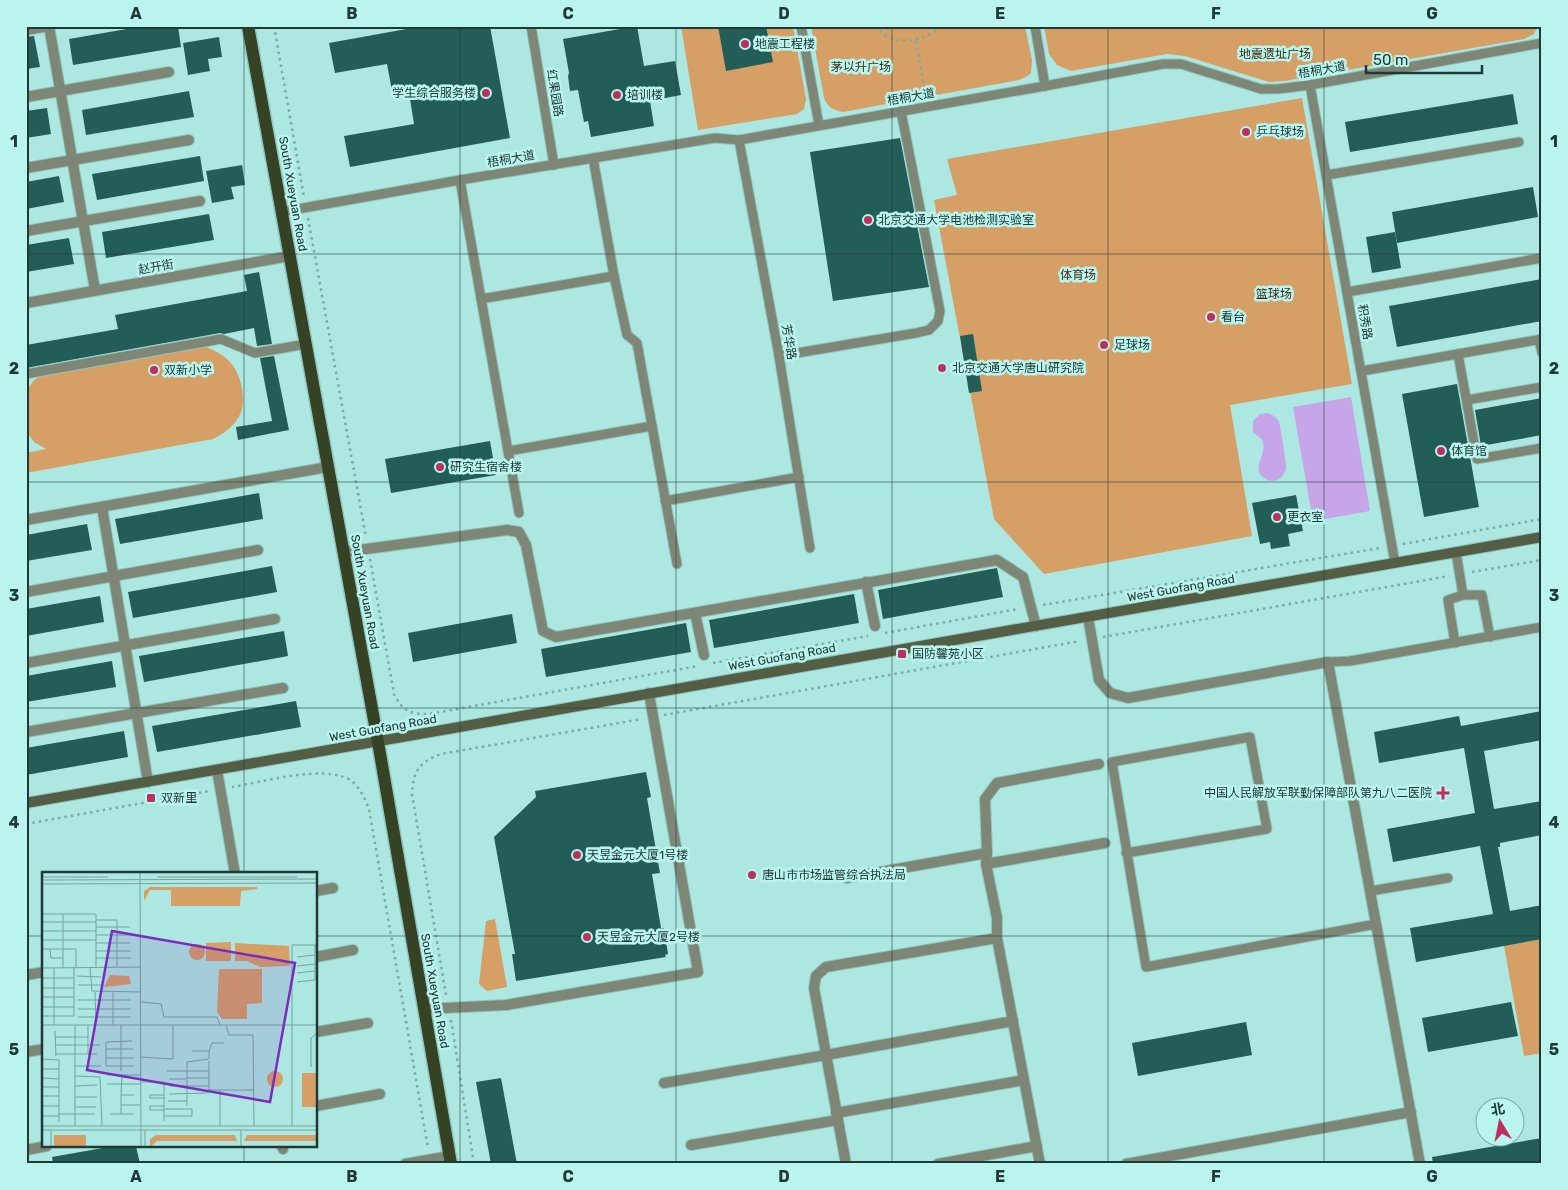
<svg xmlns="http://www.w3.org/2000/svg" width="1568" height="1190" viewBox="0 0 1568 1190" font-family="Rubik,'Noto Sans SC',sans-serif">
<rect width="100%" height="100%" fill="#ace8e1"/>
<!-- green -->
<g fill="#d59f66">
<path d="M 681,26 L 793,26 L 806,99 L 804,109 L 797,114 L 698,130 Z"/>
<path d="M 811,26 L 1025,26 L 1032,60 L 1031,73 L 1026,77 L 1019,80 L 843,112 C 833,110 827,107 824,98 Z"/>
<path d="M 1044,26 L 1538,26 L 1534,34 L 1524,39 L 1285,81 L 1269,82 L 1185,56 L 1167,54 L 1071,71 L 1057,65 L 1049,54 Z"/>
<path d="M 1302,98 L 1352,384 L 1230,405 L 1252,536 L 1044,574 L 994,519 L 934,200 L 957,195 L 947,159 Z"/>
<path d="M 206,347 C 227,355 238,366 242,389 C 243,396 244,405 241,412 C 236,425 225,433 213,439 L 26,473 L 26,453 L 46,449 L 34,442 L 26,431 L 26,391 L 34,380 L 47,372 L 184,348 Z"/>
<path d="M 495,919 L 507,987 L 487,991 L 479,984 L 486,921 Z"/>
<path d="M 1542,939 L 1542,1053 L 1524,1056 L 1504,946 Z"/>
</g>
<!-- water -->
<g fill="#c6a5e8">
<path d="M 1351,397 L 1370,511 L 1313,521 L 1293,407 Z"/>
<path d="M 1268,413 L 1274,416 L 1279,421 C 1281,433 1286,457 1286,468 C 1285,473 1282,478 1277,480 C 1273,481 1269,481 1266,479 C 1248,470 1269,454 1262,440 C 1261,438 1256,435 1253,432 L 1253,421 L 1260,414 Z"/>
</g>
<!-- building -->
<g fill="#235d58">
<path d="M 144,26 L 178,26 L 181,47 L 73,65 L 69,39 Z"/>
<path d="M 423,26 L 490,26 L 510,138 L 350,167 L 344,136 L 414,124 L 409,93 L 393,96 L 387,64 L 335,73 L 329,43 Z"/>
<path d="M 637,26 L 644,66 L 675,61 L 681,95 L 650,101 L 654,126 L 591,137 L 588,121 L 584,122 L 578,90 L 570,91 L 568,76 L 569,73 L 563,39 Z"/>
<path d="M 718,26 L 766,26 L 773,62 L 726,71 Z"/>
<path d="M 34,36 L 40,67 L 26,69 L 26,37 Z"/>
<path d="M 219,37 L 222,57 L 208,59 L 210,71 L 188,75 L 183,43 Z"/>
<path d="M 189,91 L 194,117 L 86,135 L 82,110 Z"/>
<path d="M 1513,94 L 1518,124 L 1350,152 L 1345,122 Z"/>
<path d="M 47,108 L 51,134 L 26,138 L 26,111 Z"/>
<path d="M 900,138 L 929,287 L 833,301 L 810,152 Z"/>
<path d="M 200,156 L 204,181 L 97,200 L 92,174 Z"/>
<path d="M 242,165 L 245,185 L 231,187 L 234,199 L 212,203 L 206,171 Z"/>
<path d="M 59,176 L 64,202 L 26,209 L 26,182 Z"/>
<path d="M 1533,187 L 1538,217 L 1397,243 L 1392,212 Z"/>
<path d="M 209,214 L 214,240 L 106,258 L 102,232 Z"/>
<path d="M 1395,232 L 1401,268 L 1372,273 L 1366,237 Z"/>
<path d="M 69,238 L 74,264 L 26,272 L 26,245 Z"/>
<path d="M 259,272 L 272,344 L 257,346 L 254,328 L 224,334 L 220,333 L 26,368 L 26,345 L 118,329 L 115,315 L 247,291 L 244,275 Z"/>
<path d="M 1542,279 L 1542,321 L 1397,347 L 1389,306 Z"/>
<path d="M 973,334 L 982,391 L 969,393 L 960,336 Z"/>
<path d="M 274,356 L 289,430 L 238,440 L 236,427 L 272,421 L 260,358 Z"/>
<path d="M 1457,384 L 1479,507 L 1424,517 L 1402,394 Z"/>
<path d="M 1542,398 L 1542,435 L 1481,446 L 1475,410 Z"/>
<path d="M 490,441 L 496,475 L 391,493 L 385,459 Z"/>
<path d="M 259,493 L 263,519 L 120,544 L 115,519 Z"/>
<path d="M 1296,495 L 1303,531 L 1288,534 L 1290,546 L 1271,549 L 1270,542 L 1260,544 L 1252,503 Z"/>
<path d="M 87,524 L 92,550 L 26,561 L 26,535 Z"/>
<path d="M 272,566 L 277,592 L 133,618 L 128,592 Z"/>
<path d="M 997,568 L 1003,597 L 883,619 L 878,590 Z"/>
<path d="M 854,594 L 859,623 L 714,648 L 709,620 Z"/>
<path d="M 100,596 L 104,622 L 26,636 L 26,609 Z"/>
<path d="M 512,614 L 517,643 L 413,662 L 408,633 Z"/>
<path d="M 686,623 L 691,652 L 546,677 L 541,649 Z"/>
<path d="M 284,631 L 288,656 L 144,682 L 139,656 Z"/>
<path d="M 112,661 L 116,687 L 26,702 L 26,676 Z"/>
<path d="M 296,701 L 301,727 L 157,752 L 152,726 Z"/>
<path d="M 1542,711 L 1542,740 L 1484,751 L 1494,809 L 1542,801 L 1542,835 L 1500,843 L 1500,847 L 1498,847 L 1510,911 L 1542,905 L 1542,939 L 1416,962 L 1410,928 L 1493,914 L 1480,846 L 1393,862 L 1387,829 L 1475,813 L 1464,748 L 1379,763 L 1374,732 L 1459,716 L 1461,726 Z"/>
<path d="M 124,731 L 128,757 L 26,775 L 26,748 Z"/>
<path d="M 646,772 L 651,797 L 647,798 L 660,873 L 652,874 L 661,928 L 664,928 L 668,954 L 665,955 L 666,957 L 516,981 L 512,954 L 515,954 L 494,837 L 536,797 L 535,791 Z"/>
<path d="M 1511,1002 L 1518,1036 L 1428,1052 L 1422,1018 Z"/>
<path d="M 1246,1022 L 1252,1055 L 1138,1076 L 1132,1043 Z"/>
<path d="M 501,1078 L 517,1164 L 491,1164 L 476,1082 Z"/>
<path d="M 1542,1138 L 1542,1164 L 1433,1164 L 1432,1157 Z"/>
<path d="M 114,1146 L 136,1146 L 140,1164 L 53,1164 L 52,1157 Z"/>
</g>
<g fill="none" stroke-linecap="round" stroke-linejoin="round">
<defs>
<g id="lane">
<path d="M 531,26 L 554,165"/>
<path d="M 801,26 L 819,125"/>
<path d="M 1035,26 L 1045,86"/>
<path d="M 1310,85 L 1395,563"/>
<path d="M 739,140 L 779,356 L 810,548"/>
<path d="M 593,158 L 614,276 L 627,335 L 637,343 L 677,564"/>
<path d="M 1327,175 L 1519,142"/>
<path d="M 460,180 L 519,513"/>
<path d="M 281,212 L 460,180 L 715,138 L 739,140 L 1045,86 L 1163,64 L 1181,64 L 1261,89 L 1278,89 L 1310,85 L 1542,43"/>
<path d="M 1347,292 L 1542,258"/>
<path d="M 481,299 L 614,276"/>
<path d="M 1539,340 L 1542,353"/>
<path d="M 1458,354 L 1477,459 L 1542,448"/>
<path d="M 779,356 L 916,333 L 929,330 L 938,321 L 940,311 L 901,111"/>
<path d="M 1362,371 L 1542,339"/>
<path d="M 26,374 L 221,339 L 255,353 L 306,344"/>
<path d="M 1467,400 L 1542,387"/>
<path d="M 508,451 L 652,426"/>
<path d="M 665,501 L 799,477"/>
<path d="M 1456,552 L 1463,595"/>
<path d="M 1455,643 L 1448,600 L 1463,595 L 1482,595 L 1490,637"/>
<path d="M 1328,662 L 1350,661 L 1542,627"/>
<path d="M 1126,853 L 1267,829 L 1250,737 L 1112,762 L 1146,967 L 1376,924"/>
<path d="M 1370,891 L 1448,878"/>
</g>
<g id="street">
<path d="M 49,26 L 95,290"/>
<path d="M 26,30 L 49,26"/>
<path d="M 26,97 L 169,72"/>
<path d="M 26,168 L 189,140"/>
<path d="M 26,231 L 200,201"/>
<path d="M 26,303 L 290,256"/>
<path d="M 102,507 L 148,782"/>
<path d="M 26,520 L 328,467"/>
<path d="M 344,552 L 507,530 L 519,532 L 526,545 L 543,631 L 556,637 L 997,560 L 1023,577 L 1036,626"/>
<path d="M 866,582 L 875,626"/>
<path d="M 26,592 L 258,550"/>
<path d="M 695,613 L 704,655"/>
<path d="M 1088,617 L 1099,680 L 1110,693 L 1128,698 L 1328,662 L 1420,1164"/>
<path d="M 26,663 L 275,619"/>
<path d="M 26,732 L 283,688"/>
<path d="M 217,770 L 235,874"/>
<path d="M 987,853 L 985,799 L 997,783 L 1099,764"/>
<path d="M 986,864 L 1105,843"/>
<path d="M 316,891 L 333,888"/>
<path d="M 997,938 L 1040,1164"/>
<path d="M 316,957 L 353,950"/>
<path d="M 26,975 L 44,972"/>
<path d="M 424,1009 L 506,1005 L 698,972 L 649,693"/>
<path d="M 316,1032 L 368,1023"/>
<path d="M 26,1052 L 44,1049"/>
<path d="M 664,1083 L 826,1055 L 1013,1021"/>
<path d="M 316,1106 L 380,1094"/>
<path d="M 836,1113 L 1024,1080"/>
<path d="M 691,1145 L 838,1120"/>
<path d="M 282,1146 L 283,1149"/>
<path d="M 26,1150 L 47,1146"/>
<path d="M 405,1164 L 450,1156"/>
<path d="M 846,1164 L 814,988 L 816,976 L 826,967 L 997,938 L 997,918 L 986,864 L 987,853 L 846,878"/>
<path d="M 938,1164 L 1037,1146"/>
<path d="M 1126,1164 L 1411,1112"/>
</g>
<path id="secondary" d="M 26,803 L 1542,537"/>
<path id="primary" d="M 248,26 L 378,742 L 451,1164"/>
</defs>
<!-- lane casing -->
<use href="#lane" stroke="#90c5bf" stroke-width="11"/>
<!-- street casing -->
<use href="#street" stroke="#90c5bf" stroke-width="12"/>
<!-- secondary casing -->
<use href="#secondary" stroke="#90c5bf" stroke-width="12"/>
<!-- primary casing -->
<use href="#primary" stroke="#90c5bf" stroke-width="15"/>
<!-- path -->
<g stroke="#7baba6" stroke-width="2.5" stroke-dasharray="2.5 4" stroke-linecap="butt">
<path d="M 274,26 L 304,197"/>
<path d="M 875,26 C 892,48 923,43 941,26"/>
<path d="M 916,41 L 926,96"/>
<path d="M 308,218 L 366,537"/>
<path d="M 1403,544 L 1542,519"/>
<path d="M 370,559 L 394,694 C 403,712 410,714 429,714 L 698,666"/>
<path d="M 1472,572 L 1542,560"/>
<path d="M 1043,605 L 1380,548"/>
<path d="M 885,633 L 1018,609"/>
<path d="M 1103,637 L 1449,576"/>
<path d="M 713,663 L 868,636"/>
<path d="M 664,715 L 1080,641"/>
<path d="M 232,787 C 262,782 324,764 350,780 C 360,787 365,799 369,809 L 428,1148"/>
<path d="M 26,824 L 209,791"/>
<path d="M 446,995 L 412,794 C 413,770 420,762 441,754 L 642,719"/>
<path d="M 451,1020 L 474,1164"/>
</g>
<!-- lane -->
<use href="#lane" stroke="#7e8675" stroke-width="9"/>
<!-- street -->
<use href="#street" stroke="#7e8675" stroke-width="10"/>
<!-- secondary -->
<use href="#secondary" stroke="#535e45" stroke-width="10"/>
<!-- primary -->
<use href="#primary" stroke="#364224" stroke-width="12"/>
</g>
<!-- grid -->
<path fill="none" stroke="#203836" stroke-width="1" stroke-opacity="0.55" d="M 244,26 L 244,874M 460,26 L 460,1164M 676,26 L 676,1164M 892,26 L 892,1164M 1108,26 L 1108,1164M 1324,26 L 1324,1164M 26,254 L 1542,254M 26,482 L 1542,482M 26,708 L 1542,708M 26,936 L 44,936M 316,936 L 1542,936M 244,1146 L 244,1164"/>
<!-- markers -->
<g fill="#bd2f5c" stroke="#b9f5ee" stroke-width="2">
<circle cx="745" cy="44" r="5"/>
<circle cx="486" cy="93" r="5"/>
<circle cx="617" cy="95" r="5"/>
<circle cx="1246" cy="132" r="5"/>
<circle cx="868" cy="220" r="5"/>
<circle cx="1211" cy="317" r="5"/>
<circle cx="1104" cy="345" r="5"/>
<circle cx="942" cy="368" r="5"/>
<circle cx="154" cy="370" r="5"/>
<circle cx="1441" cy="451" r="5"/>
<circle cx="440" cy="467" r="5"/>
<circle cx="1277" cy="517" r="5"/>
<rect x="897" y="649" width="10" height="10" rx="2.5"/>
<path d="M1440.5 785.5h5v5h5v5h-5v5h-5v-5h-5v-5h5z"/>
<rect x="146" y="793" width="10" height="10" rx="2.5"/>
<circle cx="577" cy="855" r="5"/>
<circle cx="752" cy="875" r="5"/>
<circle cx="587" cy="937" r="5"/>
</g>
<g text-anchor="middle" stroke-width="5" stroke-linejoin="round" paint-order="stroke">
<!-- poi labels -->
<g font-size="12" fill="#203836" stroke="#b9f5ee" text-anchor="start">
<text x="755" y="48">地震工程楼</text>
<text x="476" y="97" text-anchor="end">学生综合服务楼</text>
<text x="627" y="99">培训楼</text>
<text x="1256" y="136">乒乓球场</text>
<text x="878" y="224">北京交通大学电池检测实验室</text>
<text x="1221" y="321">看台</text>
<text x="1114" y="349">足球场</text>
<text x="952" y="372">北京交通大学唐山研究院</text>
<text x="164" y="374">双新小学</text>
<text x="1451" y="455">体育馆</text>
<text x="450" y="471">研究生宿舍楼</text>
<text x="1287" y="521">更衣室</text>
<text x="912" y="658">国防馨苑小区</text>
<text x="1432" y="797" text-anchor="end">中国人民解放军联勤保障部队第九八二医院</text>
<text x="161" y="802">双新里</text>
<text x="587" y="859">天昱金元大厦1号楼</text>
<text x="762" y="879">唐山市市场监管综合执法局</text>
<text x="597" y="941">天昱金元大厦2号楼</text>
</g>
<!-- park labels -->
<g font-size="12" fill="#412a0f" stroke="#b9f5ee">
<text x="1275" y="58">地震遗址广场</text>
<text x="861" y="71">茅以升广场</text>
<text x="1078" y="279">体育场</text>
<text x="1274" y="298">篮球场</text>
</g>
<!-- street labels -->
<g font-size="12" fill="#203836" stroke="#b9f5ee">
<text transform="translate(1322 70) rotate(-10)" y="4">梧桐大道</text>
<text transform="translate(555 93) rotate(81)" y="4">红果园路</text>
<text transform="translate(911 97) rotate(-10)" y="4">梧桐大道</text>
<text transform="translate(511 159) rotate(-10)" y="4">梧桐大道</text>
<text transform="translate(293 194) rotate(80)" y="4">South Xueyuan Road</text>
<text transform="translate(156 267) rotate(-10)" y="4">赵开街</text>
<text transform="translate(1365 322) rotate(80)" y="4">积秀路</text>
<text transform="translate(789 342) rotate(80)" y="4">芳华路</text>
<text transform="translate(1181 588) rotate(-10)" y="4">West Guofang Road</text>
<text transform="translate(365 592) rotate(80)" y="4">South Xueyuan Road</text>
<text transform="translate(782 657) rotate(-10)" y="4">West Guofang Road</text>
<text transform="translate(383 728) rotate(-10)" y="4">West Guofang Road</text>
<text transform="translate(435 991) rotate(80)" y="4">South Xueyuan Road</text>
</g>
</g>
<!-- overview -->
<g transform="translate(42 872)">
<rect width="275" height="275" fill="#ace8e1"/>
<path d="M 108,15 L 215,15 L 215,17 L 199,19 L 198,34 L 129,34 L 129,18 L 108,18 L 102,29 L 102,19 ZM 189,70 L 189,89 L 164,89 L 164,71 ZM 193,71 L 247,74 L 248,94 L 218,95 L 205,89 L 193,89 ZM147 80a8 8 0 1 1 16 0a8 8 0 1 1-16 0ZM 177,97 L 220,97 L 220,131 L 205,132 L 205,147 L 180,147 L 175,140 ZM 68,103 L 87,104 L 89,112 L 62,115 ZM225 207a8 8 0 1 1 16 0a8 8 0 1 1-16 0ZM 260,201 L 275,201 L 275,235 L 260,235 ZM 12,263 L 44,263 L 44,275 L 12,275 ZM 114,263 L 193,263 L 195,269 L 115,269 L 108,275 L 108,267 ZM 205,263 L 275,263 L 275,269 L 202,269 Z" fill="#d59f66"/>
<path fill="none" stroke="#74a29d" stroke-width="1" d="M 98,0 L 99,275M 0,5 L 66,5M 115,5 L 255,5M 0,8 L 275,7M 0,12 L 275,11M 0,42 L 54,42 L 54,95M 21,42 L 21,96M 0,47 L 0,12M 54,48 L 75,48 L 75,95M 0,50 L 54,50M 54,55 L 88,55M 0,59 L 54,59M 54,63 L 89,63M 0,68 L 54,68M 54,71 L 88,71M 0,77 L 34,77 L 34,95M 8,77 L 9,86 L 21,86M 54,79 L 89,79M 255,85 L 273,83M 54,86 L 89,86M 255,94 L 273,92M 48,95 L 50,119 L 98,120M 0,96 L 98,95M 12,96 L 12,153M 255,101 L 273,99M 35,104 L 59,105M 0,106 L 32,106M 255,110 L 273,108 L 273,73M 36,113 L 60,113M 0,116 L 32,116M 53,120 L 54,151M 0,125 L 32,125M 36,128 L 89,128M 99,130 L 119,132 L 122,145 L 175,145 L 178,153M 0,135 L 32,135M 36,137 L 89,137M 0,144 L 32,144 L 32,95M 36,145 L 89,145M 0,153 L 275,153M 71,153 L 71,120M 184,153 L 187,163 L 211,163 L 212,254M 13,159 L 14,184M 13,165 L 46,165M 90,169 L 64,170 L 64,194 L 92,194M 13,173 L 58,173M 64,177 L 91,177M 167,179 L 170,171 L 182,171M 13,182 L 55,182M 46,182 L 46,153M 98,185 L 131,187 L 131,153M 64,186 L 92,186M 0,187 L 17,188 L 17,250M 167,189 L 167,218 L 212,218M 33,194 L 59,194M 269,195 L 269,166 L 275,161M 0,197 L 17,197M 79,199 L 79,153M 125,199 L 167,199M 65,203 L 99,203M 80,203 L 79,223 L 92,223M 33,204 L 58,205 L 60,254M 0,206 L 17,207M 144,206 L 167,206M 127,207 L 144,207M 99,210 L 122,210 L 122,249M 65,212 L 99,212M 33,214 L 55,213M 127,214 L 167,214M 0,215 L 17,215M 127,222 L 165,221 L 167,218M 122,223 L 108,223 L 108,226 L 122,226M 0,224 L 17,224M 33,225 L 55,225M 126,229 L 145,229M 79,233 L 98,233M 0,234 L 17,234M 122,234 L 108,234 L 108,238 L 122,238M 145,234 L 145,190 L 167,187 L 167,179 L 150,179M 33,235 L 54,235M 17,242 L 53,242M 68,242 L 92,242M 79,242 L 79,223M 0,244 L 17,244M 122,244 L 150,244 L 150,237 L 123,237M 0,254 L 275,254M 33,254 L 33,153M 178,254 L 178,218M 250,254 L 250,73 L 275,73M 0,258 L 275,258M 199,258 L 199,275M 9,275 L 9,258M 103,275 L 103,258"/>
<path fill="#7b2cbf" fill-opacity="0.15" stroke="#7b2cbf" stroke-width="2.5" d="M 70,59 L 253,91 L 228,230 L 45,198 Z"/>
<rect width="275" height="275" fill="none" stroke="#203836" stroke-width="2.5"/>
</g>
<!-- border -->
<rect width="1568" height="1190" fill="none" stroke="#b9f5ee" stroke-width="55"/>
<!-- north arrow -->
<g transform="translate(1500 1122) rotate(350)"><circle r="24" fill="#b9f5ee" stroke="#7ca9a4"/>
<path d="M0-4L9 19L0 12L-9 19Z" fill="#bd2f5c"/>
<text y="-8" font-size="14" font-weight="bold" text-anchor="middle" fill="#203836">北</text>
</g>
<!-- scale -->
<path d="M1366 65v8h116v-8" fill="none" stroke="#203836" stroke-width="2.5"/>
<text x="1373" y="65" font-size="15" fill="#203836" stroke="#b9f5ee" stroke-width="4" paint-order="stroke">50 m</text>
<rect x="28" y="28" width="1512" height="1134" fill="none" stroke="#203836" stroke-width="2"/>
<g font-size="16" text-anchor="middle" font-weight="bold" fill="#203836">
<text x="136" y="19">A</text>
<text x="352" y="19">B</text>
<text x="568" y="19">C</text>
<text x="784" y="19">D</text>
<text x="1000" y="19">E</text>
<text x="1216" y="19">F</text>
<text x="1432" y="19">G</text>
<text x="14" y="147">1</text>
<text x="1554" y="147">1</text>
<text x="14" y="374">2</text>
<text x="1554" y="374">2</text>
<text x="14" y="601">3</text>
<text x="1554" y="601">3</text>
<text x="14" y="828">4</text>
<text x="1554" y="828">4</text>
<text x="14" y="1055">5</text>
<text x="1554" y="1055">5</text>
<text x="136" y="1182">A</text>
<text x="352" y="1182">B</text>
<text x="568" y="1182">C</text>
<text x="784" y="1182">D</text>
<text x="1000" y="1182">E</text>
<text x="1216" y="1182">F</text>
<text x="1432" y="1182">G</text>
</g>
</svg>
